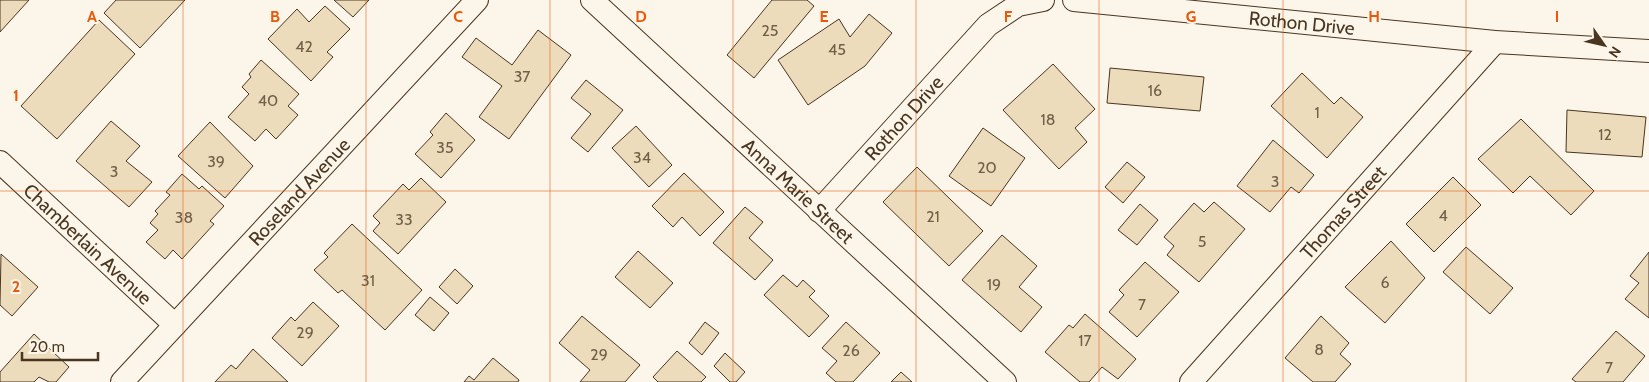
<svg xmlns="http://www.w3.org/2000/svg" width="1649" height="382" viewBox="0 0 1649 382" font-family="Cabin,sans-serif">
<rect width="100%" height="100%" fill="#fbf6e9"/>
<!-- building -->
<g fill="#ecdcbc" stroke="#4a3520">
<path d="M 0,0 L 29,0 L 0,32 Z"/>
<path d="M 116,0 L 185,0 L 140,48 L 104,13 Z"/>
<path d="M 334,0 L 369,0 L 353,17 Z"/>
<path d="M 772,0 L 807,0 L 814,6 L 754,78 L 727,55 Z"/>
<path d="M 325,6 L 350,29 L 327,52 L 333,57 L 311,81 L 268,39 L 297,9 L 309,22 Z"/>
<path d="M 869,14 L 892,33 L 865,66 L 808,105 L 778,60 L 839,19 L 850,37 Z"/>
<path d="M 99,20 L 135,54 L 57,139 L 21,106 Z"/>
<path d="M 538,30 L 571,55 L 509,139 L 479,117 L 502,86 L 462,57 L 476,38 L 512,65 Z"/>
<path d="M 261,60 L 299,94 L 288,106 L 298,115 L 276,139 L 266,129 L 255,141 L 228,117 L 249,94 L 242,87 L 251,77 L 249,74 Z"/>
<path d="M 1053,64 L 1095,109 L 1075,128 L 1087,142 L 1059,169 L 1003,110 Z"/>
<path d="M 1110,68 L 1204,77 L 1200,111 L 1107,103 Z"/>
<path d="M 1302,73 L 1334,104 L 1341,97 L 1363,117 L 1327,158 L 1271,106 Z"/>
<path d="M 586,80 L 623,110 L 588,152 L 571,138 L 591,114 L 571,98 Z"/>
<path d="M 1567,110 L 1646,117 L 1642,157 L 1566,152 Z"/>
<path d="M 446,113 L 475,140 L 441,178 L 415,154 L 433,135 L 430,132 Z"/>
<path d="M 1521,119 L 1594,191 L 1571,215 L 1530,176 L 1513,193 L 1478,159 Z"/>
<path d="M 111,121 L 140,146 L 126,161 L 152,182 L 129,207 L 76,161 Z"/>
<path d="M 210,122 L 253,166 L 225,198 L 178,156 Z"/>
<path d="M 636,126 L 672,165 L 649,187 L 612,148 Z"/>
<path d="M 983,128 L 1025,158 L 991,206 L 949,176 Z"/>
<path d="M 1273,140 L 1314,175 L 1299,193 L 1291,187 L 1270,212 L 1237,186 Z"/>
<path d="M 1127,162 L 1145,177 L 1123,203 L 1105,187 Z"/>
<path d="M 917,167 L 983,231 L 949,266 L 883,202 Z"/>
<path d="M 684,173 L 724,212 L 700,236 L 682,217 L 673,227 L 652,206 Z"/>
<path d="M 182,174 L 199,189 L 202,186 L 224,206 L 210,221 L 214,224 L 182,259 L 173,250 L 165,259 L 146,242 L 158,230 L 150,223 L 158,214 L 155,211 L 170,195 L 166,192 Z"/>
<path d="M 1453,177 L 1481,205 L 1434,252 L 1406,224 Z"/>
<path d="M 421,178 L 446,202 L 398,254 L 373,231 L 380,223 L 373,216 L 403,184 L 409,190 Z"/>
<path d="M 1214,202 L 1245,229 L 1199,282 L 1167,255 L 1174,246 L 1164,237 L 1194,203 L 1204,212 Z"/>
<path d="M 1140,204 L 1158,220 L 1137,245 L 1118,230 Z"/>
<path d="M 745,207 L 763,222 L 749,238 L 773,260 L 755,280 L 713,243 Z"/>
<path d="M 352,224 L 422,290 L 385,330 L 342,290 L 338,293 L 314,270 L 328,257 L 324,253 Z"/>
<path d="M 1002,235 L 1037,266 L 1019,287 L 1042,307 L 1021,332 L 962,280 Z"/>
<path d="M 1391,241 L 1425,278 L 1385,323 L 1345,287 Z"/>
<path d="M 1466,247 L 1513,288 L 1490,314 L 1443,272 Z"/>
<path d="M 638,251 L 673,283 L 650,308 L 615,277 Z"/>
<path d="M 1649,252 L 1649,318 L 1625,299 L 1639,283 L 1630,276 Z"/>
<path d="M 1,254 L 38,287 L 12,316 L 0,305 Z"/>
<path d="M 1145,262 L 1179,292 L 1137,337 L 1109,312 L 1124,295 L 1119,290 Z"/>
<path d="M 455,269 L 473,286 L 457,304 L 439,287 Z"/>
<path d="M 783,275 L 797,287 L 803,280 L 815,291 L 809,297 L 829,316 L 809,337 L 764,295 Z"/>
<path d="M 430,297 L 449,313 L 434,331 L 415,315 Z"/>
<path d="M 313,302 L 339,326 L 302,366 L 272,338 L 291,317 L 295,321 Z"/>
<path d="M 1085,314 L 1136,359 L 1118,379 L 1102,367 L 1089,382 L 1080,382 L 1045,352 L 1069,325 L 1073,328 Z"/>
<path d="M 582,316 L 640,365 L 625,382 L 580,382 L 590,370 L 559,343 Z"/>
<path d="M 1321,316 L 1349,343 L 1340,354 L 1351,364 L 1335,382 L 1313,382 L 1285,358 Z"/>
<path d="M 705,322 L 719,333 L 702,355 L 689,343 Z"/>
<path d="M 846,322 L 880,353 L 853,382 L 836,382 L 826,373 L 837,361 L 822,348 Z"/>
<path d="M 1616,331 L 1645,356 L 1623,382 L 1576,382 L 1572,379 Z"/>
<path d="M 34,334 L 69,367 L 56,382 L 49,382 L 39,377 L 34,382 L 0,382 L 0,372 Z"/>
<path d="M 253,349 L 288,382 L 215,382 L 231,365 L 236,369 Z"/>
<path d="M 677,351 L 706,377 L 701,382 L 658,382 L 653,377 Z"/>
<path d="M 725,353 L 745,372 L 736,382 L 730,382 L 714,366 Z"/>
<path d="M 493,358 L 519,380 L 518,382 L 464,382 L 469,376 L 474,380 Z"/>
<path d="M 901,372 L 912,382 L 891,382 Z"/>
</g>
<g fill="none" stroke-linecap="round" stroke-linejoin="round">
<defs>
<g id="minor">
<path id="s1" d="M 592,0 L 1005,382"/>
<path id="s2" d="M 1074,0 L 1495,42 L 1649,51"/>
<path id="s3" d="M 0,162 L 175,325"/>
<path id="s4" d="M 819,211 L 988,25 L 1018,5 L 1043,0"/>
<path id="s5" d="M 122,382 L 477,0"/>
<path id="s6" d="M 1191,382 L 1495,42"/>
</g>
</defs>
<!-- minor casing -->
<use href="#minor" stroke="#4a3520" stroke-width="24"/>
<!-- minor -->
<use href="#minor" stroke="#fbf6e9" stroke-width="22"/>
</g>
<!-- grid -->
<path fill="none" stroke="#e8590c" stroke-width="1" stroke-opacity="0.55" d="M 183,0 L 183,382M 366,0 L 366,382M 550,0 L 550,382M 733,0 L 733,382M 916,0 L 916,382M 1099,0 L 1099,382M 1283,0 L 1283,382M 1466,0 L 1466,382M 0,191 L 1649,191"/>
<g text-anchor="middle" stroke-width="4" stroke-linejoin="round" paint-order="stroke">
<!-- number labels -->
<g font-size="16" fill="#725f47">
<text x="770" y="36">25</text>
<text x="304" y="52">42</text>
<text x="837" y="55">45</text>
<text x="522" y="82">37</text>
<text x="1155" y="96">16</text>
<text x="268" y="106">40</text>
<text x="1317" y="118">1</text>
<text x="1048" y="125">18</text>
<text x="1605" y="140">12</text>
<text x="445" y="153">35</text>
<text x="642" y="163">34</text>
<text x="216" y="167">39</text>
<text x="987" y="173">20</text>
<text x="114" y="177">3</text>
<text x="1275" y="187">3</text>
<text x="1443" y="221">4</text>
<text x="933" y="222">21</text>
<text x="184" y="223">38</text>
<text x="404" y="225">33</text>
<text x="1202" y="247">5</text>
<text x="368" y="286">31</text>
<text x="1385" y="288">6</text>
<text x="994" y="290">19</text>
<text x="1142" y="310">7</text>
<text x="305" y="338">29</text>
<text x="1085" y="346">17</text>
<text x="1319" y="355">8</text>
<text x="851" y="356">26</text>
<text x="599" y="360">29</text>
<text x="1609" y="373">7</text>
</g>
<!-- street labels -->
<g font-size="19" fill="#4a3520" stroke="#fbf6e9">
<text dy="7" stroke="none"><textPath href="#s2" startOffset="229">Rothon Drive</textPath></text>
<text dy="7" stroke="none"><textPath href="#s4" startOffset="126">Rothon Drive</textPath></text>
<text dy="7" stroke="none"><textPath href="#s5" startOffset="260">Roseland Avenue</textPath></text>
<text dy="7" stroke="none"><textPath href="#s1" startOffset="281">Anna Marie Street</textPath></text>
<text dy="7" stroke="none"><textPath href="#s6" startOffset="228">Thomas Street</textPath></text>
<text dy="7" stroke="none"><textPath href="#s3" startOffset="120">Chamberlain Avenue</textPath></text>
</g>
</g>
<g font-size="16" text-anchor="middle" font-weight="bold" fill="#e8590c" stroke="#fbf6e9" stroke-width="4" stroke-linejoin="round" paint-order="stroke">
<text x="92" y="22">A</text>
<text x="275" y="22">B</text>
<text x="458" y="22">C</text>
<text x="641" y="22">D</text>
<text x="824" y="22">E</text>
<text x="1008" y="22">F</text>
<text x="1191" y="22">G</text>
<text x="1374" y="22">H</text>
<text x="1557" y="22">I</text>
<text x="16" y="101">1</text>
<text x="16" y="292">2</text>
</g>
<!-- north arrow -->
<g transform="translate(1604 45) rotate(124)" stroke="#fbf6e9" stroke-width="4" paint-order="stroke">
<path d="M0-4L9 19L0 12L-9 19Z" fill="#4a3520"/>
<text y="-8" font-size="14" font-weight="bold" text-anchor="middle" fill="#4a3520">N</text>
</g>
<!-- scale -->
<path d="M22 352v8h76v-8" fill="none" stroke="#4a3520" stroke-width="2.5"/>
<text x="30" y="352" font-size="15" fill="#4a3520" stroke="#fbf6e9" stroke-width="4" paint-order="stroke">20 m</text>
</svg>
